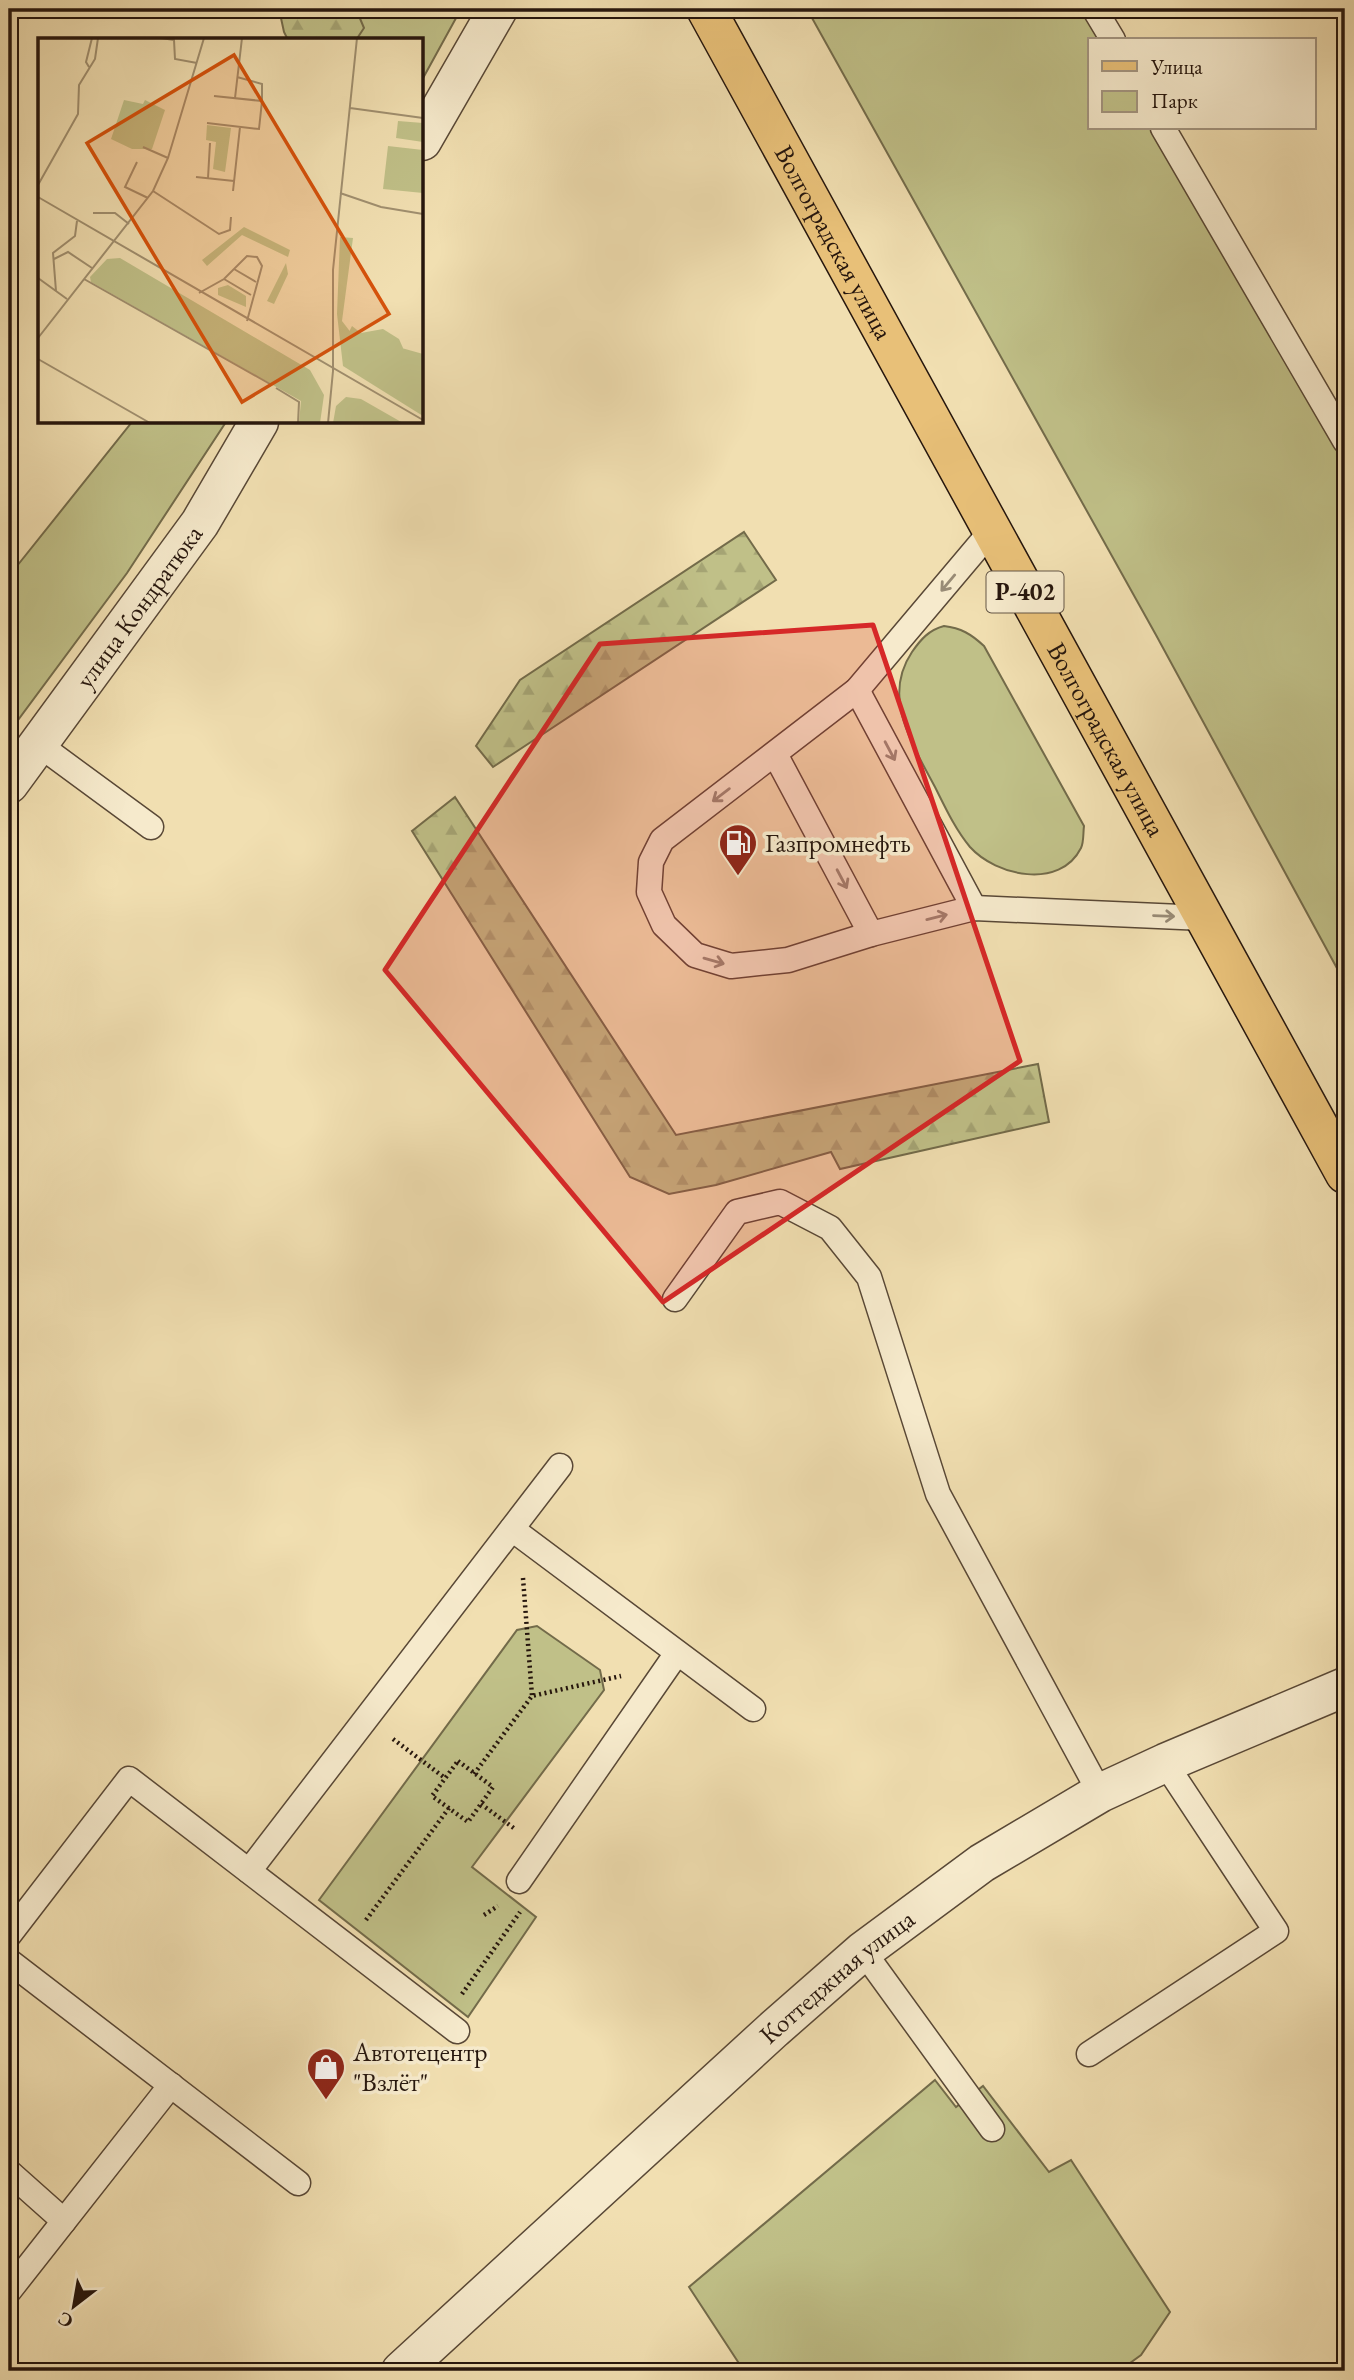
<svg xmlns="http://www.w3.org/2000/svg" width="1354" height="2380" viewBox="0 0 1354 2380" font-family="'EB Garamond',serif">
<defs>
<pattern id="forest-firs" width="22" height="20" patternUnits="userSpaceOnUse" patternTransform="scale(1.75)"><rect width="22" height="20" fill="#c0c088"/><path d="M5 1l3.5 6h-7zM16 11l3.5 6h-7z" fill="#a5a474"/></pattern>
</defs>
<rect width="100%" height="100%" fill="#f1dfb1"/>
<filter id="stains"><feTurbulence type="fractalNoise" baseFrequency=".00286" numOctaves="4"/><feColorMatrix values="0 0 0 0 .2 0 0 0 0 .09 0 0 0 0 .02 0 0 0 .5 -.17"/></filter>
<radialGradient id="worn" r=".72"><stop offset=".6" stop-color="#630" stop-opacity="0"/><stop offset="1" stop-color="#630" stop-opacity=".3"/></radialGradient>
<!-- green -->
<g fill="#c0c088" stroke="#736b4a" stroke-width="2">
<path d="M 330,9 L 461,9 L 422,80 L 422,40 L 339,40 Z"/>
<path d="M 807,9 L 1089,9 L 1107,40 L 1090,40 L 1090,128 L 1157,128 L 1345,460 L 1345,983 L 1156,635 Z"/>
<path d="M 132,422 L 226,422 L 127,573 L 18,720 L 9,713 L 9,576 Z"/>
<path d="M 944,626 C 961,628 971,634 984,646 L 1084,826 C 1083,833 1084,842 1081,848 C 1060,890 996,876 970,847 C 955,829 945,807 935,787 C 913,745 881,698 912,652 C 921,639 929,630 944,626 Z"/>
<path d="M 537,1626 L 600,1670 L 604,1690 L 472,1867 L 536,1917 L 468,2017 L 319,1900 L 517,1630 Z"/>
<path d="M 935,2080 L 956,2107 L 983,2086 L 1049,2172 L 1071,2160 L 1170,2312 L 1141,2355 L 1119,2371 L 744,2371 L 689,2287 Z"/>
</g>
<!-- forest -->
<g fill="url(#forest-firs)" stroke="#736b4a" stroke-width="2">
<path d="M 279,9 L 356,9 L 364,28 L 356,40 L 288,40 L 284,32 Z"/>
<path d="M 744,532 L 776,580 L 493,767 L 476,746 L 520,680 Z"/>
<path d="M 455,797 L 676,1135 L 1038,1064 L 1049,1122 L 840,1169 L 831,1152 L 716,1185 L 669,1194 L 630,1177 L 412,831 Z"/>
</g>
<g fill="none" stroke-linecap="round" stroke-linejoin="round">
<defs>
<g id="service">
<path d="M 1095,10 L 1113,40"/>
<path d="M 1163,128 L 1345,441"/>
<path d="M 992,530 L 857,690 L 662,840 L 651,862 L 649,892 L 664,925 L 695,955 L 731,966 L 788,960 L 871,934 L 974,908 L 1204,918"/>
<path d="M 857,690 L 974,908"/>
<path d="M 38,744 L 151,827"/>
<path d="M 775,754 L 871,934"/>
<path d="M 675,1299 L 737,1212 L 780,1202 L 830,1228 L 869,1277 L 938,1494 L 1100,1793"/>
<path d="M 512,1529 L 753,1709"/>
<path d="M 249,1871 L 560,1466"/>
<path d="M 519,1881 L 677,1653"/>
<path d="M 9,1935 L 129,1779 L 457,2031"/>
<path d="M 863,1951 L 992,2129"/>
<path d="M 9,1961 L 298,2183"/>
<path d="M 1089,2054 L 1276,1931 L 1165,1763"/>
<path d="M 9,2172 L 64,2221"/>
<path d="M 9,2291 L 171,2085"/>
</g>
<g id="tertiary">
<path d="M 422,141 L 498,9"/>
<path id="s1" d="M 9,784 L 200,523 L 259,422"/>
<path id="s2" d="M 401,2371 L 774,2029 L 863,1951 L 982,1863 L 1100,1793 L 1165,1763 L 1345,1687"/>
</g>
<g id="primary">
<path id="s3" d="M 706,9 L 1345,1174"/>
</g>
</defs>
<!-- service casing -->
<use href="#service" stroke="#594836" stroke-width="27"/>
<!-- tertiary casing -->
<use href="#tertiary" stroke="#594836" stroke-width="41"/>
<!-- primary casing -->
<use href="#primary" stroke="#26160d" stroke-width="41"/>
<!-- path -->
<g stroke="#26160d" stroke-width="4.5" stroke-dasharray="2 3.5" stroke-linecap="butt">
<path d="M 523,1578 L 532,1696"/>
<path d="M 393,1739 L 445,1778"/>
<path d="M 458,1761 L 493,1787 L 468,1822 L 432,1796 Z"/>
<path d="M 474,1774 L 532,1696 L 621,1676"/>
<path d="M 481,1804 L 515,1829"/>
<path d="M 484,1915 L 498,1906"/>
<path d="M 366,1920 L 449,1808"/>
<path d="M 462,1994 L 520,1912"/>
</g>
<!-- service -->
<use href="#service" stroke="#f6eacc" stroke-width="24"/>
<!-- tertiary -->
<use href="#tertiary" stroke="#f6eacc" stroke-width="38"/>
<!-- primary -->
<use href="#primary" stroke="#e8c078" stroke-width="38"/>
</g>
<!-- one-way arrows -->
<defs><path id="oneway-shaft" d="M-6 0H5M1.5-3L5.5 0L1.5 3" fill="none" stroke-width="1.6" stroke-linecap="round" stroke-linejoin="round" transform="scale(1.75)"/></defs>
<g stroke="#988b76">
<use href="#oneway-shaft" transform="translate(948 583) rotate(130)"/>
<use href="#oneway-shaft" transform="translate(890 751) rotate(62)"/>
<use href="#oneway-shaft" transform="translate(721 795) rotate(143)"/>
<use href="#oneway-shaft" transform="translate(842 879) rotate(62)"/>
<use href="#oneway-shaft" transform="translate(1164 916) rotate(2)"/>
<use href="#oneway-shaft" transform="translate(937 917) rotate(-14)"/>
<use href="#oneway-shaft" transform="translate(714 961) rotate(16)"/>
</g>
<!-- marked area -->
<path fill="#d62828" fill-opacity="0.2" stroke="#d62828" stroke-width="5" stroke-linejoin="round" d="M 873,625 L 1020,1061 L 663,1302 L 385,970 L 600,644 Z"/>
<!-- icons -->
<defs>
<symbol id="fuel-pin" viewBox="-11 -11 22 30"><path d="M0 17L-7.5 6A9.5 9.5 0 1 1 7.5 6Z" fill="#8f2418" stroke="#f6eacc"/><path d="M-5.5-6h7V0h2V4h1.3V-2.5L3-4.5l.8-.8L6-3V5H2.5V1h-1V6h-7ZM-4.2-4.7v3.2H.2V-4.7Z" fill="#fff"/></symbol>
<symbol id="shop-pin" viewBox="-11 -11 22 30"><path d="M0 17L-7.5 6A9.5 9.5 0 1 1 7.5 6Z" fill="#8f2418" stroke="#f6eacc"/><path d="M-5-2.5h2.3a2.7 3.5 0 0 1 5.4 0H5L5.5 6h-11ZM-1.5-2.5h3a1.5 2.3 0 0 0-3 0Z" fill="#fff"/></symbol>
</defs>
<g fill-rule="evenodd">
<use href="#fuel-pin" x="716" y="821" width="44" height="60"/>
<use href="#shop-pin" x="304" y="2045" width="44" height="60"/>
</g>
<g text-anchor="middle" stroke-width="7" stroke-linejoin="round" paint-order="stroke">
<!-- shield labels -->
<rect fill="#f6eacc" stroke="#645646" stroke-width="2" x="986.5" y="571.5" width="77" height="41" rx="5"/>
<g font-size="24" font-weight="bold" fill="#26160d">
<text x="1025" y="600">Р-402</text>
</g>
<!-- street labels -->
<g font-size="26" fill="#26160d" stroke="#f6eacc">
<text dy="9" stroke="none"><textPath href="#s3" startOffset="266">Волгоградская улица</textPath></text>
<text dy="9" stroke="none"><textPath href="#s1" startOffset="220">улица Кондратюка</textPath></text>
<text dy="9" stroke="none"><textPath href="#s3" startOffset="833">Волгоградская улица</textPath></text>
<text dy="9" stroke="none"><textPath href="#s2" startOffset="588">Коттеджная улица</textPath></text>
</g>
<!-- poi labels -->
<g font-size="26" fill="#26160d" stroke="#f6eacc" text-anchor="start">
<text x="765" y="852">Газпромнефть</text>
<text x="353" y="2061">Автотецентр<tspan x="353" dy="30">"Взлёт"</tspan></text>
</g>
</g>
<!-- overview -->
<g transform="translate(38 38)">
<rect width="385" height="385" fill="#f1dfb1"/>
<path d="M 86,62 L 105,66 L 107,62 L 127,72 L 114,111 L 94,111 L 73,101 ZM 360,83 L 385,85 L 385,104 L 358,100 ZM 169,87 L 193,90 L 187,134 L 175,131 L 178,104 L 168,102 ZM 350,108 L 385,112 L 385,155 L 345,151 ZM 302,199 L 315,200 L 304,283 L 314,296 L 385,316 L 385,378 L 305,328 L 299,276 ZM 82,220 L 272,332 L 286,357 L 282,385 L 261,385 L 263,363 L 53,244 L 52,239 L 69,221 ZM 190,247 L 208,258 L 208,269 L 180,257 L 180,250 ZM 308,359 L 323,361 L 365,385 L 295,385 L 298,368 Z" fill="#c0c088"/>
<path d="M 206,189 L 252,212 L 250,219 L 204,197 L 169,228 L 164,222 ZM 248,225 L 250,236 L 236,266 L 229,263 ZM 314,288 L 323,295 L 345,291 L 361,301 L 365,310 L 363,335 L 371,342 L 350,340 L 343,333 L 345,323 L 324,324 L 317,301 L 310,296 Z" fill="#c0c088"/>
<path fill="none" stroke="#a08f6f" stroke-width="2" d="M 123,0 L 136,2 L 137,21 L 159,25M 51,29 L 48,24 L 54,0M 199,39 L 224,46 L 224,63M 197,60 L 204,0M 312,70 L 385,80M 169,85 L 221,91 L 224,63 L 176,58M 105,109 L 130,120M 99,124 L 87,149 L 110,160M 158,139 L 196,143M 170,140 L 172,105M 0,147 L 40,76 L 41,47 L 57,21 L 60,0M 115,153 L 181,196 L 192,192 L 193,179M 195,153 L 202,89M 302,155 L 343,169 L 385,176M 0,159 L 385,382M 55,175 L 77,175 L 91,186M 16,221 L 30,214 L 54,230M 196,231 L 218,244M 0,240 L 29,261M 46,241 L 232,346M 186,241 L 213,257M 18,253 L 15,215 L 37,198 L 39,183M 161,255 L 186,241 L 209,218 L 219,219 L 224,228 L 209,283M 0,300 L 115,153 L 130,120 L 166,0M 0,321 L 112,385M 295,333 L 295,232 L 319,0M 238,350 L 261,364 L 260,385M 290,385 L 295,333"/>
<path fill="#d5520c" fill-opacity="0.15" stroke="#d5520c" stroke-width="3.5" d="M 196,17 L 351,276 L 204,364 L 49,105 Z"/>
<rect width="385" height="385" fill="none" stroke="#26160d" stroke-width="3.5"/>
</g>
<!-- margin -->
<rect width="1354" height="2380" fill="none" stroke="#f1dfb1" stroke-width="35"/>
<rect x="10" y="10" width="1333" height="2359" fill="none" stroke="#26160d" stroke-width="3.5"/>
<rect x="18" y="18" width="1319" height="2345" fill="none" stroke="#26160d" stroke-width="2"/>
<!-- legend -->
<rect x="1088" y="38" width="228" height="91" fill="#f6eacc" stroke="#a39580" stroke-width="2"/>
<rect x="1102" y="61" width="35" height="10" fill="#e8c078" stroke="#a39580" stroke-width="2"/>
<text x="1151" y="74" font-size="21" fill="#26160d">Улица</text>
<rect x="1102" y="91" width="35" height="21" fill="#c0c088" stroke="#a39580" stroke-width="2"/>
<text x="1151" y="108" font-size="21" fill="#26160d">Парк</text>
<!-- north arrow -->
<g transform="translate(74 2306) rotate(211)" stroke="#f6eacc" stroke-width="5" paint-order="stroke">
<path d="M0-5L12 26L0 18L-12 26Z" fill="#26160d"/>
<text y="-10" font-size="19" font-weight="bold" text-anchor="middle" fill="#26160d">С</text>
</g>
<rect width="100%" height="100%" filter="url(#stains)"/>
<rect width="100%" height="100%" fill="url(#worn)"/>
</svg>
